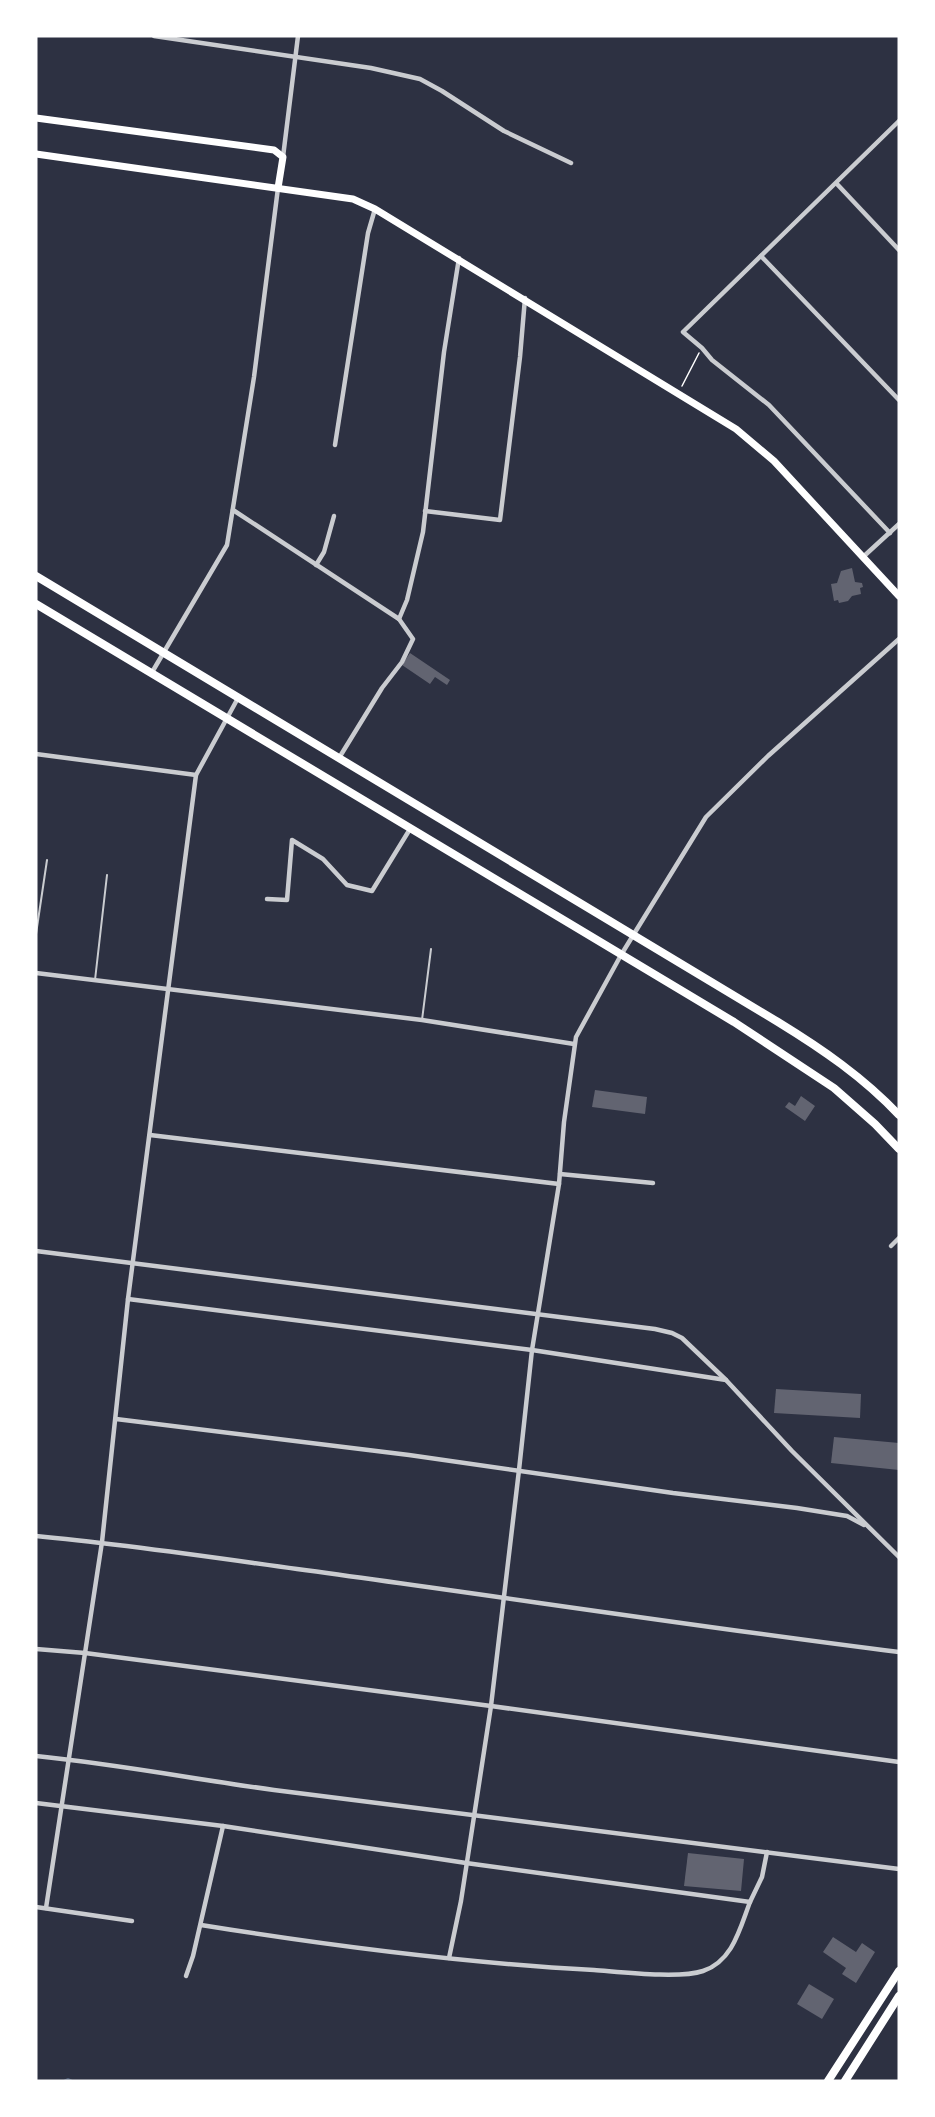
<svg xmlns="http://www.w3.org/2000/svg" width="935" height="2117" viewBox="0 0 935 2117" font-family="Overpass,sans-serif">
<rect width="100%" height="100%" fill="#2d3142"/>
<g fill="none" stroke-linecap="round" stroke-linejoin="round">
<!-- stream -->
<path stroke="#4f5d75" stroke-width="2" d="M 64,2081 L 68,2079 L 72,2081"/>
</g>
<!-- building -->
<g fill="#626471">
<path d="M 852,568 L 855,582 L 862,583 L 863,587 L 860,588 L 861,594 L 852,596 L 848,601 L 839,603 L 838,600 L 834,601 L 831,584 L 837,583 L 841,571 Z"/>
<path d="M 410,653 L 450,680 L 447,685 L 435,677 L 430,684 L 402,665 Z"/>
<path d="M 595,1090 L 647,1097 L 645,1114 L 592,1107 Z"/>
<path d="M 801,1096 L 815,1106 L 805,1121 L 785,1107 L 789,1102 L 795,1106 Z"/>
<path d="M 776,1389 L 861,1394 L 860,1418 L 774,1413 Z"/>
<path d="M 834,1437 L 899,1443 L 899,1470 L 831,1463 Z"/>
<path d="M 688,1853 L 744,1859 L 741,1891 L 684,1886 Z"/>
<path d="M 833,1937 L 856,1952 L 862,1943 L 875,1952 L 856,1983 L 842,1974 L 846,1968 L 823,1952 Z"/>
<path d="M 809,1984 L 834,1999 L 822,2019 L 797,2004 Z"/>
</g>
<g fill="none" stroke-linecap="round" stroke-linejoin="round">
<!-- path -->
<path stroke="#fff" stroke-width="1.5" d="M 682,386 L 699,353"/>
<!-- service -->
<g stroke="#caccd0" stroke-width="2">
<path d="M 36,934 L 47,860"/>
<path d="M 95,980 L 107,875"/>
<path d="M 422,1020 L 431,949"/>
</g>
<!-- minor -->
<g stroke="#caccd0" stroke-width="4.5">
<path d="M 154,36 L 371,68 L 420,79 L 442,91 L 504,131 L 571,163"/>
<path d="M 283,157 L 298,36"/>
<path d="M 837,184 L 899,250"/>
<path d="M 761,256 L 899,400"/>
<path d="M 335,445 L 368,233 L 375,209"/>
<path d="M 233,510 L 399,619"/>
<path d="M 425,511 L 500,520 L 520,357 L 525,298"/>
<path d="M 890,533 L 769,405 L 712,360 L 702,348 L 683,332 L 899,121"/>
<path d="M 863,557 L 899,524"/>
<path d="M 316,565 L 324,552 L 334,516"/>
<path d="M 151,674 L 227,545 L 254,377 L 278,188"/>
<path d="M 36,754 L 196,775"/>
<path d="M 339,758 L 382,688 L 402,662 L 413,639 L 399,619 L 407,600 L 423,532 L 444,352 L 459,258"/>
<path d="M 267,899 L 287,900 L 292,840 L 323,859 L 347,885 L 372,891 L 410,829"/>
<path d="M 36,973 L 422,1020 L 574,1044"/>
<path d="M 150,1135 L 559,1184"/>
<path d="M 560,1174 L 653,1183"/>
<path d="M 891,1246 L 899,1238"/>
<path d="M 36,1251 L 655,1329 L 672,1333 L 682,1338 L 726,1380 L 792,1451 L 899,1557"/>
<path d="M 128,1299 L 532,1350 L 726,1380"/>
<path d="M 116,1419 L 409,1455 L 673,1493 L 797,1508 L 847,1516 L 864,1525"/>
<path d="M 36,1536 C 123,1544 210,1557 297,1569 C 498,1596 698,1627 899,1652"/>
<path d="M 36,1649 L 85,1653 L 491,1706 L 899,1762"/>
<path d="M 36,1756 C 116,1764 194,1779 274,1790 C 482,1817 690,1844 899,1869"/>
<path d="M 36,1803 L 223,1826 L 466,1863 L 750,1902 L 762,1877 L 767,1852"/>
<path d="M 36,1907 L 132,1921"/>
<path d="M 46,1908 L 102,1542 L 128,1299 L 196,775 L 238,698"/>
<path d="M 201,1925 C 331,1946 462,1963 594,1970 C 621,1972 679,1979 703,1971 C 733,1961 740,1928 750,1902"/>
<path d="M 449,1958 L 461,1901 L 491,1706 L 519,1470 L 532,1350 L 559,1184 L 564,1122 L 576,1037 L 621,955 L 706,817 L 768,756 L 899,639"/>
<path d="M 186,1976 L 193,1956 L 223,1826"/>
</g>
<!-- secondary -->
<g stroke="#fff" stroke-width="7">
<path d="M 36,118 L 274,150 L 283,157 L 278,188"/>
<path d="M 36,154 L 353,199 L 375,209 L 736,429 L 774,461 L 899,596"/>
</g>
<!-- primary -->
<g stroke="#fff" stroke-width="8">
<path d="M 36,576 L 778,1022 C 822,1049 863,1077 899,1115"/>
<path d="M 36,604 L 734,1022 L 834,1088 L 875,1124 L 899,1149"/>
<path d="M 828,2081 L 899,1971"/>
<path d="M 845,2081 L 899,1996"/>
</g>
</g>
<!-- border -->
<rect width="935" height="2117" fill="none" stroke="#ffffff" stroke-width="75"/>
</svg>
